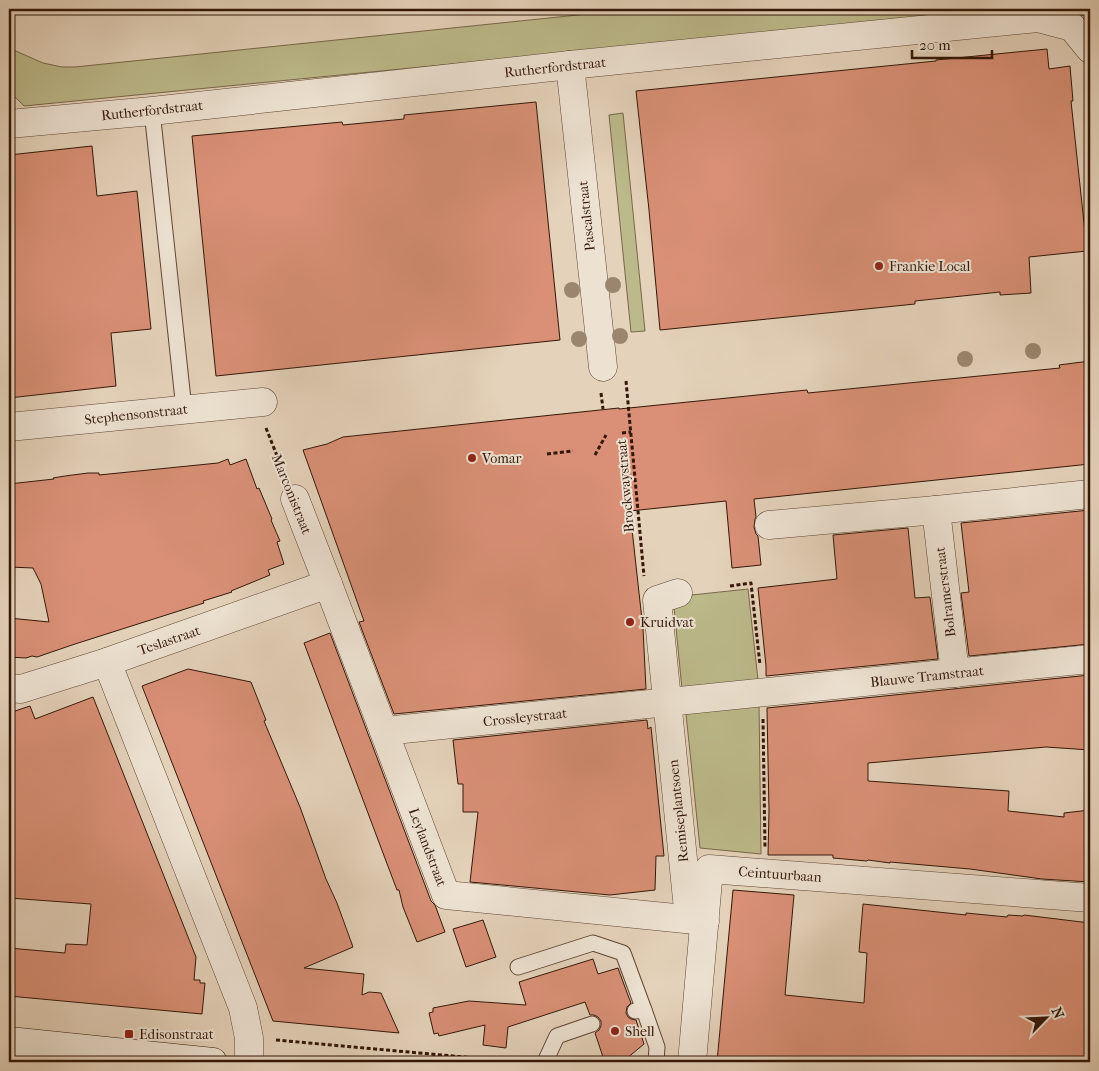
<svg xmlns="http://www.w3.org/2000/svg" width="1099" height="1071" viewBox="0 0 1099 1071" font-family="'IM FELL French Canon',serif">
<rect width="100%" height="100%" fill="#e4d2ba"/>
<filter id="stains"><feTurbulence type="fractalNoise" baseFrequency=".004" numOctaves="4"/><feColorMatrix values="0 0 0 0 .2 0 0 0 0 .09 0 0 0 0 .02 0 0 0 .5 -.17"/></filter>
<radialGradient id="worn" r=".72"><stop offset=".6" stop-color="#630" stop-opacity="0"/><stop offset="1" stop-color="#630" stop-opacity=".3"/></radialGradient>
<!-- green -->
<g fill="#bcb98a" stroke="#786849">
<path d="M 636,9 L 1013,9 L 24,106 L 14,96 L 9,93 L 9,48 L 43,63 L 62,67 L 75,67 Z"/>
<path d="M 1066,9 L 1090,9 L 1090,22 L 1086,17 Z"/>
<path d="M 623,113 L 645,331 L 631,332 L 609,115 Z"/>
<path d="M 748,589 L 758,680 L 682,689 L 673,597 Z"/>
<path d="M 759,704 L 761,854 L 700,848 L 686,714 Z"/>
</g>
<!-- building -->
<g fill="#d99076" stroke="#341708">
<path d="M 1047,49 L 1049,69 L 1070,66 L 1073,101 L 1071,101 L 1087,251 L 1029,257 L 1031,293 L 1000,295 L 1000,292 L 915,301 L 915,304 L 660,330 L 649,210 L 636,91 L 936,61 L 936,60 Z"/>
<path d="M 536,102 L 560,340 L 216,376 L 192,136 L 342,122 L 343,125 L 404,119 L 404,115 Z"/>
<path d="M 92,146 L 97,196 L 137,191 L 151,329 L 111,333 L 116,386 L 9,398 L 9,155 Z"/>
<path d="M 1090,361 L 1090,464 L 754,499 L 756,517 L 755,519 L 754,527 L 756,534 L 758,536 L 761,565 L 732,568 L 726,501 L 630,511 L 643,629 L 646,689 L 394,714 L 359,622 L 364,621 L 303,450 L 327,444 L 343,437 L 619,408 L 619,409 L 807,390 L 808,393 L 1060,368 L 1059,365 Z"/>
<path d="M 228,459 L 230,465 L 246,459 L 257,489 L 259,488 L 272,519 L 271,520 L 280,541 L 277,542 L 284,564 L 268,570 L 270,575 L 231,591 L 232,592 L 203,601 L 204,603 L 75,644 L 37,657 L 32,656 L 26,658 L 9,657 L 9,618 L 49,622 L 41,584 L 33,568 L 9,567 L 9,484 L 54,479 L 53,478 L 65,476 L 88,473 L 99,473 L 99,475 L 218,463 Z"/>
<path d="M 1090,510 L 1090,644 L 969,656 L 961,593 L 969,592 L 961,523 Z"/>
<path d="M 908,528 L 915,598 L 930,597 L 938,659 L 766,676 L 766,666 L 758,588 L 837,579 L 833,535 Z"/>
<path d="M 330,633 L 431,901 L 435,905 L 445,932 L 417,942 L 403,907 L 399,890 L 397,890 L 386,861 L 304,643 Z"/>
<path d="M 188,669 L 251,682 L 266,720 L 264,721 L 300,807 L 326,879 L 337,903 L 353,947 L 304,968 L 364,974 L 362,995 L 369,992 L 381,993 L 399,1033 L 273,1021 L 142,686 Z"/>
<path d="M 1090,675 L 1090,750 L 1046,747 L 868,763 L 868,781 L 1009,791 L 1008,811 L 1064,817 L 1064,813 L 1090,810 L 1090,882 L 1042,879 L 970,869 L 890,862 L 890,863 L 868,860 L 867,861 L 833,858 L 833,855 L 768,855 L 769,811 L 767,708 Z"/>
<path d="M 93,697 L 196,957 L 194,980 L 200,980 L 200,983 L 205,983 L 202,1014 L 9,996 L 9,948 L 65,953 L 66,944 L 87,945 L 91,904 L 9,898 L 9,713 L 30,706 L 35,719 Z"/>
<path d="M 647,720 L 648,729 L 651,727 L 664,856 L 656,856 L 655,890 L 610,895 L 470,882 L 478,812 L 463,812 L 463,784 L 458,784 L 453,740 Z"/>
<path d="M 733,890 L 794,895 L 785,995 L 864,1003 L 867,953 L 859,952 L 863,904 L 966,915 L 966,913 L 1007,917 L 1008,915 L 1023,916 L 1024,915 L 1090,923 L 1090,1062 L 717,1062 Z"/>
<path d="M 483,920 L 496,957 L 466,967 L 453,929 Z"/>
<path d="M 593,959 L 598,974 L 618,968 L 629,998 L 631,1003 L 627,1007 L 626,1013 L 628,1017 L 631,1019 L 636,1020 L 644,1044 L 626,1059 L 603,1057 L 595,1033 L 599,1030 L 601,1026 L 601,1021 L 598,1017 L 594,1015 L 590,1015 L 585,1002 L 508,1027 L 506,1048 L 483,1045 L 485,1025 L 439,1036 L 438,1033 L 434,1034 L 429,1013 L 433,1012 L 433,1008 L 469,1001 L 526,1005 L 519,982 Z"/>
</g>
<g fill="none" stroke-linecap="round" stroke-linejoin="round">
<defs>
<g id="lane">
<path d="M 152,111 L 184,409"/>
<path d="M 518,967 L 593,943 L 623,953 L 644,1010"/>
<path d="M 635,1011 L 644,1010 L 657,1047 L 656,1062"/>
<path d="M 545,1062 L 557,1036 L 592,1024"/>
</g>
<g id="street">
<path d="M 570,65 L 603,367"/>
<path d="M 9,124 L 152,111 L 570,65 L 1038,18 L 1072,27 L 1090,49"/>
<path d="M 9,427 L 263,402"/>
<path d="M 295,499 L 328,584 L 446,895 L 705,921"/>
<path d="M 936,510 L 955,673"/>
<path d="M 769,525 L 936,510 L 1090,494"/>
<path d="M 678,593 L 657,600 L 689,919"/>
<path d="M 107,662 L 243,1008 L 249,1038 L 249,1062"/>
<path d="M 9,688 L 21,689 L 107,662 L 328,584"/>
<path d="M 384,731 L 1090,659"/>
<path d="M 692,1062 L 709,869 L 1090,898"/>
</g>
<path id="secondary" d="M 9,1041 L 213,1062"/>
</defs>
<!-- lane casing -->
<use href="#lane" stroke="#604634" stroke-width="17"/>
<!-- street casing -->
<use href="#street" stroke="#604634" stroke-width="29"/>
<!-- secondary casing -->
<use href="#secondary" stroke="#341708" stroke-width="29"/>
<!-- path -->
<g stroke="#341708" stroke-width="3" stroke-dasharray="4 2.5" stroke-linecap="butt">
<path d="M 626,381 L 644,576"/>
<path d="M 601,393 L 603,409"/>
<path d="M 266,428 L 285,476"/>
<path d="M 622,433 L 631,432"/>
<path d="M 547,454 L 573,451"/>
<path d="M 595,455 L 606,435"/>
<path d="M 730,586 L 751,583 L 760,665"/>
<path d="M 763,719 L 765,848"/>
<path d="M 276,1040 L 519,1062"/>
</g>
<!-- lane -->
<use href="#lane" stroke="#ede2d2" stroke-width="15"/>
<!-- street -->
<use href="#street" stroke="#ede2d2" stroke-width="28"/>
<!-- secondary -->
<use href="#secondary" stroke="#ede2d2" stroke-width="28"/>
</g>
<!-- trees -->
<g fill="#9a866e">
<circle cx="613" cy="285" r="8"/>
<circle cx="572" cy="290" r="8"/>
<circle cx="620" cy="336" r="8"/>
<circle cx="579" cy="339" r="8"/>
<circle cx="1033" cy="351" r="8"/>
<circle cx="965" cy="359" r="8"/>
</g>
<!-- markers -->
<g fill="#8f2418" stroke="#ede2d2" stroke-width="2">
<circle cx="879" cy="266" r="5"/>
<circle cx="472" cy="458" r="5"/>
<circle cx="630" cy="622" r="5"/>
<circle cx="615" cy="1031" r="5"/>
<rect x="124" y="1029" width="10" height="10" rx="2.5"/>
</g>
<g text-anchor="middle" stroke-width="4" stroke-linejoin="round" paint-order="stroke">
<!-- street labels -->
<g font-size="14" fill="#341708" stroke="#ede2d2">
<text transform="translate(555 67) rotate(-6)" y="5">Rutherfordstraat</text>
<text transform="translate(152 110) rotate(-6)" y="5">Rutherfordstraat</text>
<text transform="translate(586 216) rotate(-96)" y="5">Pascalstraat</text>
<text transform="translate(136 414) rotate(-6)" y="5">Stephensonstraat</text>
<text transform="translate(625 486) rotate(-95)" y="5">Brockwaystraat</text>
<text transform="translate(292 494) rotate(68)" y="5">Marconistraat</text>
<text transform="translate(945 592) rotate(-97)" y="5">Bolramerstraat</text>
<text transform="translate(169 640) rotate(-19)" y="5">Teslastraat</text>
<text transform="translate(927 676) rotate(-6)" y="5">Blauwe Tramstraat</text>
<text transform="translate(525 717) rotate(-6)" y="5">Crossleystraat</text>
<text transform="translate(678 811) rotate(-96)" y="5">Remiseplantsoen</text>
<text transform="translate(428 847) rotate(69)" y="5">Leylandstraat</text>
<text transform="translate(780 874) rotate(4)" y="5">Ceintuurbaan</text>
</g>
<!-- poi labels -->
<g font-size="14" fill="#341708" stroke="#ede2d2" text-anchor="start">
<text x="889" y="271">Frankie Local</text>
<text x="482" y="463">Vomar</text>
<text x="640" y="627">Kruidvat</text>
<text x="625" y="1036">Shell</text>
<text x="139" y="1039">Edisonstraat</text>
</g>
</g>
<!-- margin -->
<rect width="1099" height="1071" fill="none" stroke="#e4d2ba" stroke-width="30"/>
<rect x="10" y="10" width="1079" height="1051" fill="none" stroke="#341708" stroke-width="2.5"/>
<rect x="15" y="15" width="1069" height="1041" fill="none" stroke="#341708"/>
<!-- north arrow -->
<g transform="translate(1046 1018) rotate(66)" stroke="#ede2d2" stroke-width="4" paint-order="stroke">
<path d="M0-4L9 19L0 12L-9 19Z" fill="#341708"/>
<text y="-8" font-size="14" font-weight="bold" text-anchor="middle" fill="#341708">N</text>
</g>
<!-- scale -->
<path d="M912 50v8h80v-8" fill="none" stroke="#341708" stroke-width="2.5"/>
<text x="919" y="50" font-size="15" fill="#341708" stroke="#ede2d2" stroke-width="4" paint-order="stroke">20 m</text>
<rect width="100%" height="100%" filter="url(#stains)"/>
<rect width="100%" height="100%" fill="url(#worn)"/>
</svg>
